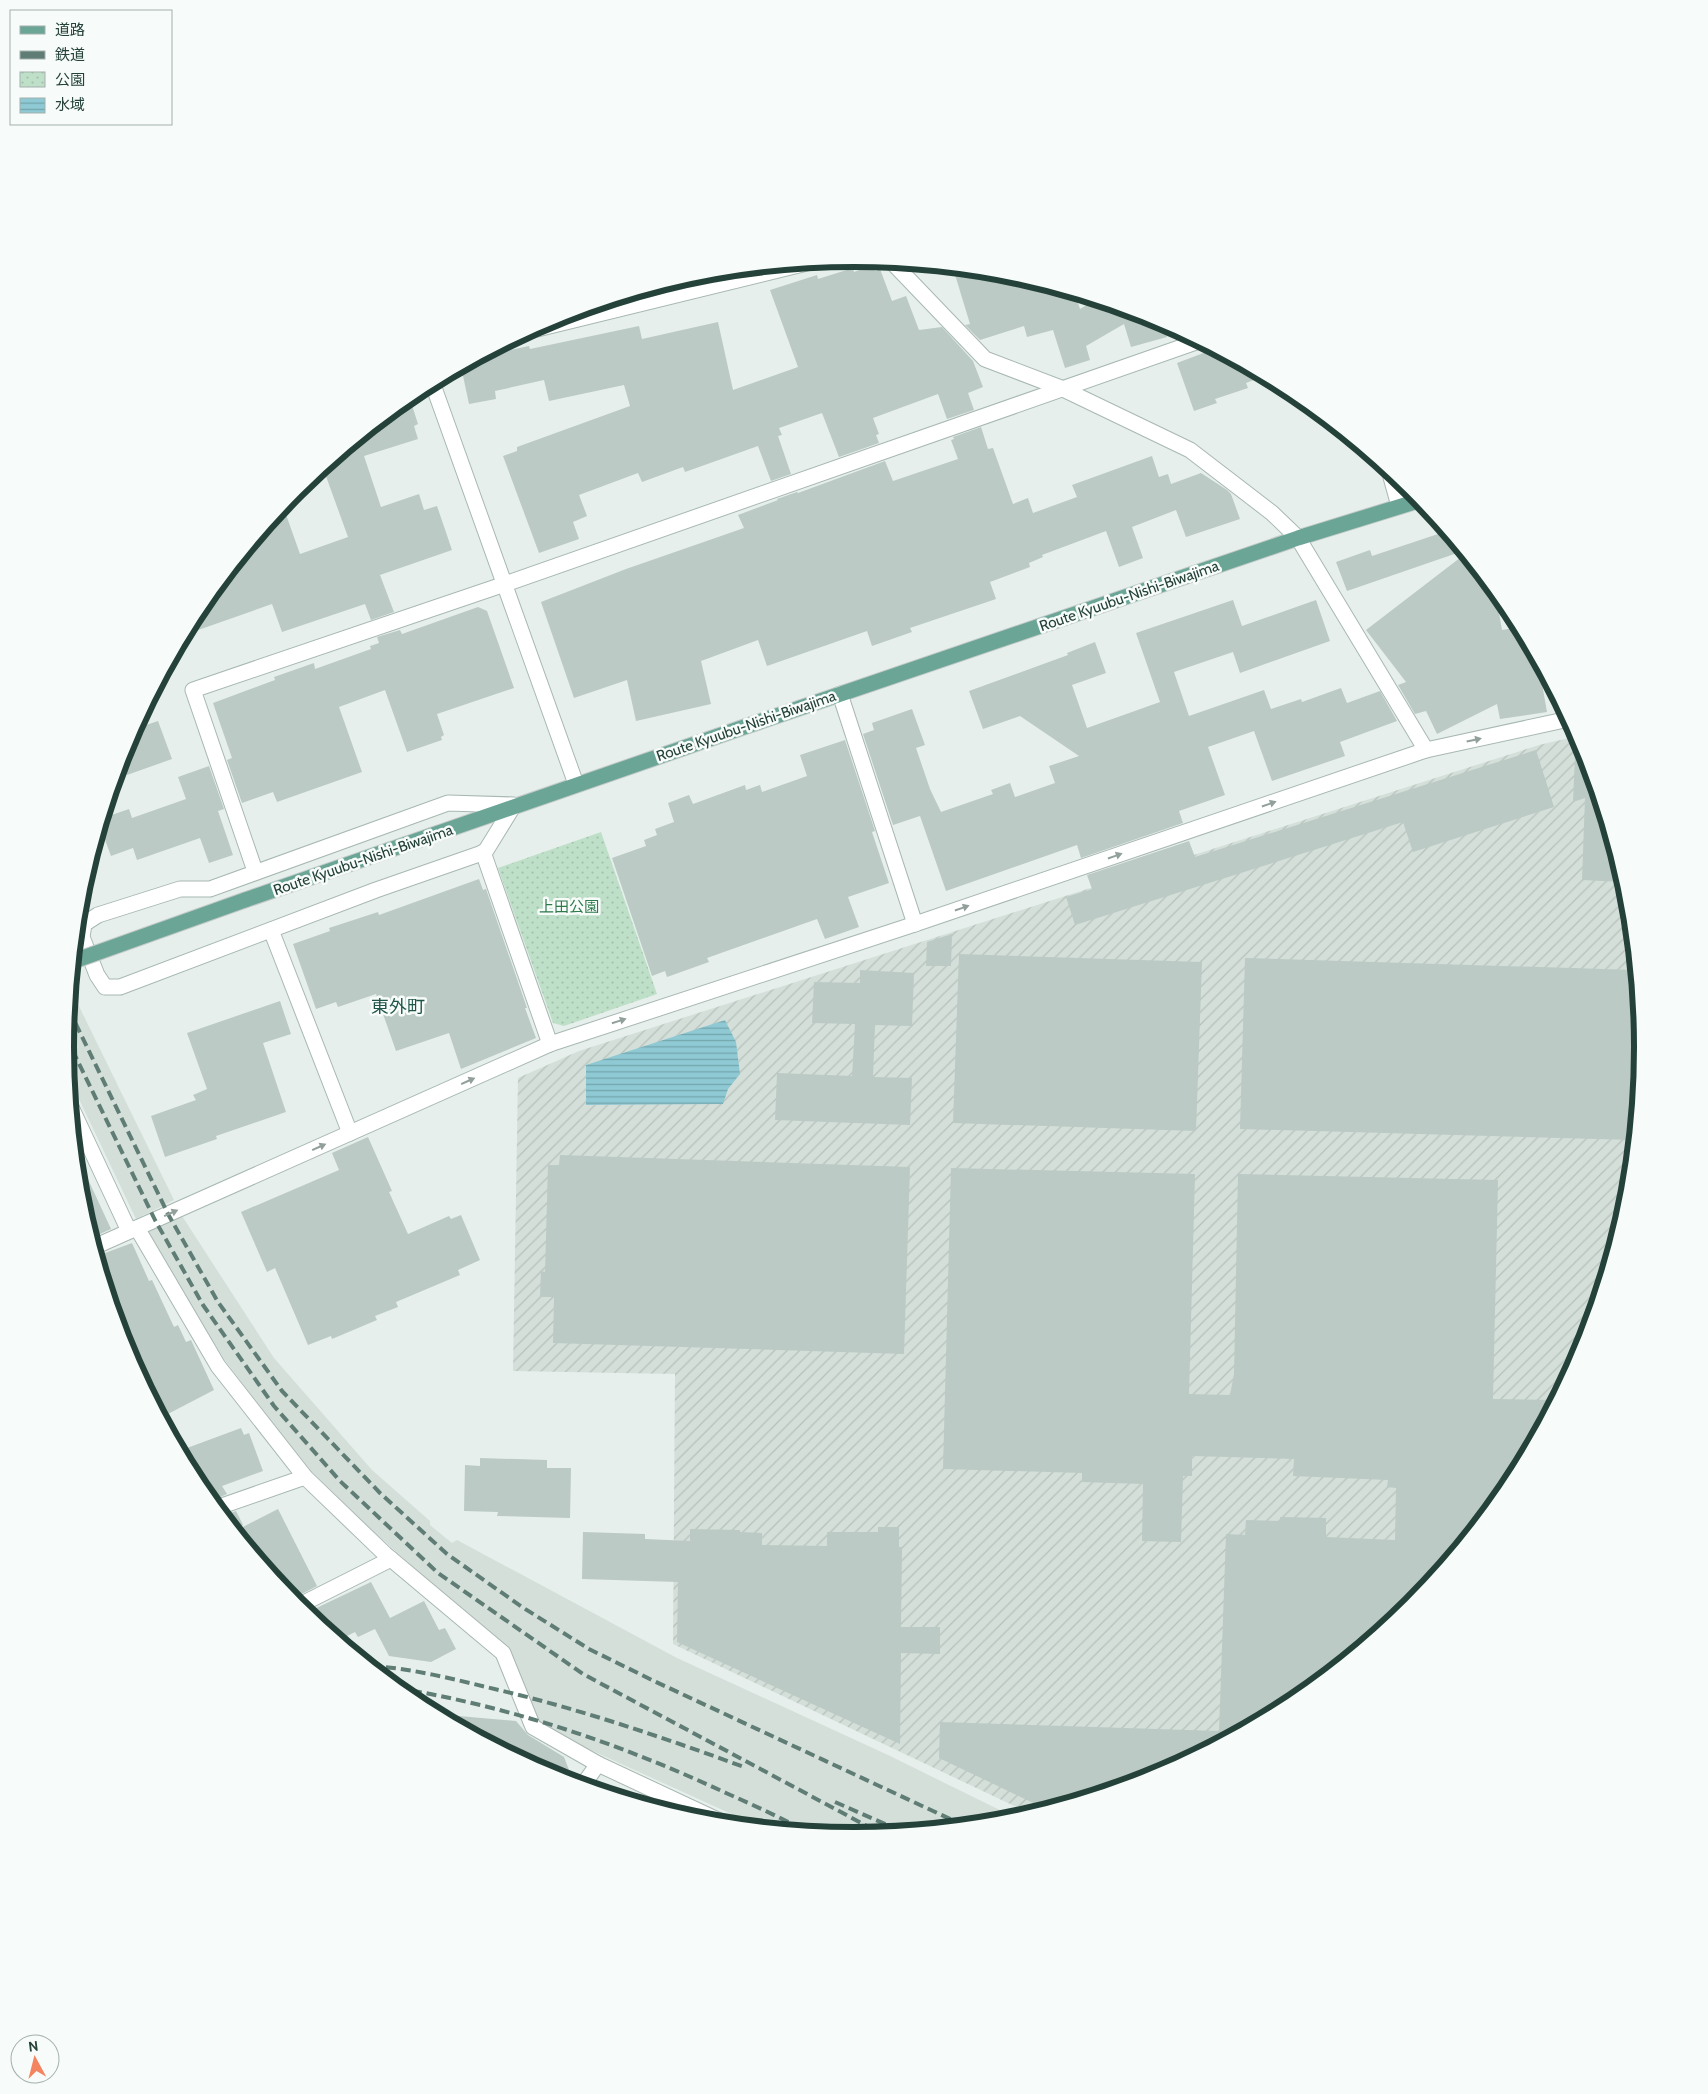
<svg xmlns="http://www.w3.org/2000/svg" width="1708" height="2094" viewBox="0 0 1708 2094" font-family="Cabin,'Noto Sans JP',sans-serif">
<defs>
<pattern id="industrial-furrows" width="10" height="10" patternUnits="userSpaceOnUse" patternTransform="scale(1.25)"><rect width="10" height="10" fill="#d4dfda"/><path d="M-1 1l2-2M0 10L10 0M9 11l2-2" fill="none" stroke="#b6c1bc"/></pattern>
<pattern id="park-dots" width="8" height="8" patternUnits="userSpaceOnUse" patternTransform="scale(1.25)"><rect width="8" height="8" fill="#bfe0c8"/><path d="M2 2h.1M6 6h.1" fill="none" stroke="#a4c1ad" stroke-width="1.8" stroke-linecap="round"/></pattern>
<pattern id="water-rules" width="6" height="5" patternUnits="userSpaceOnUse" patternTransform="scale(1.25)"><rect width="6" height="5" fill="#8ec9d4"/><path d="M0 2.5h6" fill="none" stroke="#74a5ad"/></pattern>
</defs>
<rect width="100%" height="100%" fill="#e6efeb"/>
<!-- built -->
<g fill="#d4dfda">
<path d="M 71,990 L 174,1200 L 136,1219 L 68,1076 L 65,1047 Z"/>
<path d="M 182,1216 L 274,1358 L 372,1470 L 430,1521 L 430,1525 L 452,1543 L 457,1540 L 677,1658 L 888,1755 L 1016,1818 L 1008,1821 L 854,1836 L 760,1827 L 540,1727 L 505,1648 L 376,1534 L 314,1474 L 286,1441 L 224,1359 L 144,1233 Z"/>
</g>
<!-- industrial -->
<path fill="url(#industrial-furrows)" d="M 1578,736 L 1583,745 L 1628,893 L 1643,1047 L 1628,1201 L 1583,1349 L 1510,1486 L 1412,1605 L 1292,1703 L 1156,1776 L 1031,1814 L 673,1644 L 675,1374 L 513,1371 L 518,1078 L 579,1051 L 1539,745 Z"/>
<!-- park -->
<path fill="url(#park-dots)" d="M 601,832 L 657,994 L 564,1026 L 553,1023 L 498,868 Z"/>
<!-- water -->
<path fill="url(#water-rules)" d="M 725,1020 L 736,1042 L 740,1074 L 728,1089 L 723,1104 L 586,1105 L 586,1065 Z"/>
<!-- building -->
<g fill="#bbcac4">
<path d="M 873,265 L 875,271 L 880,269 L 892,301 L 906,296 L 919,330 L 942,327 L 973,361 L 983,387 L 968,393 L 974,410 L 947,419 L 938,394 L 873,418 L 879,434 L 876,435 L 879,443 L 839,457 L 822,413 L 779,428 L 782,435 L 778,436 L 791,474 L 771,481 L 758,446 L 685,472 L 683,467 L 642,482 L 638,473 L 579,495 L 587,516 L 573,522 L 579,539 L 539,553 L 503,456 L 517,451 L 517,447 L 630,406 L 624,385 L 549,401 L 544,380 L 495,391 L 496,399 L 469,404 L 462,371 L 472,369 L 470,362 L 479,357 L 529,346 L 530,349 L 639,326 L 642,339 L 718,322 L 733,390 L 798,367 L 770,290 L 817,275 L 818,279 L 853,268 L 854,272 Z"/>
<path d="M 953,268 L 1008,273 L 1075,294 L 1080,309 L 1095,300 L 1156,318 L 1163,322 L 1167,337 L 1131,347 L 1124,324 L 1086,346 L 1090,360 L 1065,368 L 1053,330 L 1027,337 L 1024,326 L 980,340 L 965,325 L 970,324 Z"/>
<path d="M 1214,349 L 1264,376 L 1246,383 L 1248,388 L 1215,399 L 1217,403 L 1194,411 L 1177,363 Z"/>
<path d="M 409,396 L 418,424 L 414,426 L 418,439 L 364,456 L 381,507 L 419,494 L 424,510 L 437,506 L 452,550 L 380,575 L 394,612 L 371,620 L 365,604 L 282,632 L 272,604 L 184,635 L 198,608 L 283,506 L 300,554 L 348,537 L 323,468 L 322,468 Z"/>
<path d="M 981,427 L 988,449 L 993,448 L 1013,504 L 1028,498 L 1033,513 L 1077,497 L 1072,485 L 1152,456 L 1159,477 L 1168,474 L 1171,484 L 1201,473 L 1227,490 L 1231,494 L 1240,519 L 1186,537 L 1176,510 L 1132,527 L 1143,558 L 1119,567 L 1106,531 L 1042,555 L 1043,557 L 1029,563 L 1030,567 L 990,582 L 996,599 L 910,628 L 912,632 L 872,646 L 867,631 L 767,666 L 758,640 L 701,661 L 711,704 L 636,721 L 627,680 L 574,698 L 541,602 L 626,569 L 744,528 L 738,515 L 778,500 L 777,499 L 797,492 L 798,493 L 885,461 L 893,481 L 958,459 L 951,440 L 954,439 L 953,437 Z"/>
<path d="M 1447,531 L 1463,551 L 1347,591 L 1336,562 L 1370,550 L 1372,556 Z"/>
<path d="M 1465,554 L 1495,590 L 1502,630 L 1520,627 L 1538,661 L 1547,712 L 1500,719 L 1497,704 L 1437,734 L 1426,711 L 1415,714 L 1398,685 L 1406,682 L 1366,630 Z"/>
<path d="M 1233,600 L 1242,626 L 1316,600 L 1330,641 L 1240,673 L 1233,652 L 1174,672 L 1189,716 L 1264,690 L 1271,709 L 1301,699 L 1302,702 L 1341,688 L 1347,703 L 1380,691 L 1397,721 L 1340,742 L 1345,756 L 1272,781 L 1254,731 L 1208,747 L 1225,795 L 1179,811 L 1183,823 L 1081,858 L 1077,845 L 946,891 L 920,816 L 893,825 L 863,734 L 874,730 L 872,723 L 912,709 L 925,745 L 916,748 L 930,789 L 941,812 L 993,794 L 991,790 L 1010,783 L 1015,797 L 1055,783 L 1049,766 L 1079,756 L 1020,716 L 983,729 L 969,691 L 1068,655 L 1067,653 L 1095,642 L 1106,673 L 1072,685 L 1087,728 L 1160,702 L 1136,633 Z"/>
<path d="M 478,607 L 487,611 L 514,688 L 437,714 L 444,735 L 441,737 L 442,740 L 407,752 L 385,690 L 339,707 L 362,772 L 277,802 L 273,792 L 242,803 L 227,760 L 232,758 L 213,703 L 275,680 L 274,677 L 314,663 L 315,669 L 371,649 L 370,646 L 379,643 L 377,637 L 400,630 L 402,634 Z"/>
<path d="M 158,721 L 172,759 L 127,775 L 121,759 L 125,745 L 134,729 Z"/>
<path d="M 1576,733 L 1583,745 L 1624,882 L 1582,880 L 1585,798 L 1573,802 Z"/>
<path d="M 845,740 L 875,831 L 872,832 L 889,883 L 848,897 L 859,927 L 825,939 L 817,919 L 707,958 L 709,962 L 667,977 L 665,971 L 652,976 L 612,858 L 646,846 L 644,840 L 657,835 L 655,829 L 674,822 L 668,803 L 689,795 L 693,804 L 745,785 L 746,790 L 760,785 L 762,792 L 807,776 L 800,755 Z"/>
<path d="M 1536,750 L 1554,807 L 1413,852 L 1403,822 L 1075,925 L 1066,897 L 1092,889 L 1087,875 L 1189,841 L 1195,857 Z"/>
<path d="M 209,766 L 224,809 L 218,811 L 233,855 L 209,863 L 200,838 L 137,860 L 133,848 L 111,856 L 100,826 L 103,818 L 129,809 L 132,818 L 186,799 L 178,777 Z"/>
<path d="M 479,879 L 483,890 L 486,889 L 527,1008 L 525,1008 L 536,1038 L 461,1069 L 449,1033 L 396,1051 L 376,994 L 338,1007 L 336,1002 L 316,1009 L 293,944 L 330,931 L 329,928 L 378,912 L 379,915 Z"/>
<path d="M 952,934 L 951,966 L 926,966 L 927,942 Z"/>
<path d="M 959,954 L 1202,962 L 1196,1131 L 953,1123 Z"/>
<path d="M 1245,958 L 1635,970 L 1643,1047 L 1634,1140 L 1240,1129 Z"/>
<path d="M 860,970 L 914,973 L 912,1026 L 875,1025 L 873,1077 L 912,1078 L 910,1125 L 775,1120 L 777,1073 L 852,1076 L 855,1024 L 812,1023 L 814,982 L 860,983 Z"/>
<path d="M 280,1001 L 291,1034 L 263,1043 L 286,1112 L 216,1136 L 217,1139 L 165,1157 L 151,1116 L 196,1100 L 193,1095 L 207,1089 L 187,1033 Z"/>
<path d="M 368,1137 L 392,1191 L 389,1192 L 408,1234 L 449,1216 L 451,1219 L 461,1215 L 480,1260 L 458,1270 L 460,1275 L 396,1302 L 398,1307 L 375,1316 L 377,1320 L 332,1339 L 331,1336 L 308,1345 L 275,1268 L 267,1272 L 241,1212 L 339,1170 L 332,1153 Z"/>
<path d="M 560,1155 L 910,1167 L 904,1354 L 553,1343 L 554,1297 L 540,1297 L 541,1271 L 545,1272 L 548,1165 L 559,1165 Z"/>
<path d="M 951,1168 L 1195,1174 L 1189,1394 L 1230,1395 L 1234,1374 L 1238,1174 L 1498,1180 L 1493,1399 L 1555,1400 L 1510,1486 L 1412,1605 L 1292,1703 L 1156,1776 L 1046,1809 L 939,1758 L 940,1722 L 1219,1731 L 1226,1534 L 1245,1535 L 1246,1520 L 1280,1521 L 1280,1517 L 1326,1518 L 1326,1537 L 1395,1540 L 1396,1488 L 1387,1487 L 1388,1480 L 1293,1476 L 1294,1459 L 1192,1456 L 1192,1476 L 1183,1476 L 1181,1542 L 1142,1541 L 1143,1484 L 1082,1482 L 1082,1473 L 943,1469 Z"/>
<path d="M 86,1175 L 111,1229 L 91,1238 L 80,1201 L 78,1178 Z"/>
<path d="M 132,1243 L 149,1281 L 152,1280 L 174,1327 L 178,1325 L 186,1342 L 191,1340 L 214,1390 L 164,1416 L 150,1379 L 143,1383 L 125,1349 L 97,1256 Z"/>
<path d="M 241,1428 L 244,1435 L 249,1433 L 263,1471 L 222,1486 L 227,1494 L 211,1501 L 198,1485 L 179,1451 Z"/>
<path d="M 480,1458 L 547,1460 L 547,1468 L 571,1468 L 570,1518 L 497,1516 L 498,1512 L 464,1511 L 465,1465 L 480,1466 Z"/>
<path d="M 278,1509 L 317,1586 L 292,1599 L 235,1531 Z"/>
<path d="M 236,1511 L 243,1525 L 235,1530 L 223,1516 Z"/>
<path d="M 878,1527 L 899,1527 L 899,1547 L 902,1547 L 901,1627 L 940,1627 L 940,1654 L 901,1653 L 900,1744 L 677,1642 L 678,1582 L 582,1579 L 583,1532 L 645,1534 L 645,1539 L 690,1541 L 690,1529 L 740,1530 L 740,1532 L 762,1533 L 762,1545 L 827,1546 L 827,1532 L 878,1532 Z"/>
<path d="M 371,1582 L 390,1618 L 424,1601 L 439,1630 L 445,1628 L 456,1649 L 431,1662 L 389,1656 L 375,1629 L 358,1637 L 355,1632 L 339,1640 L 328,1620 L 321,1625 L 306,1613 Z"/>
<path d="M 436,1714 L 516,1721 L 528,1735 L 564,1757 L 574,1783 L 552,1776 Z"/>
</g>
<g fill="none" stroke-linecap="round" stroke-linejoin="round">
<defs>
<g id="minor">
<path d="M 892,262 L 985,359 L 1061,388 L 1190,450 L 1272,513 L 1298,538 L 1426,750"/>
<path d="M 529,331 L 811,262"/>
<path d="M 432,382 L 576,784"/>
<path d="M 1389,470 L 1399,506"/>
<path d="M 840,694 L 915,924"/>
<path d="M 448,803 L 514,805 L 485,852 L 376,890 L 120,987 L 105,987 L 97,975 L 82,937 L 84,924 L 98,915 L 180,889 L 210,889 Z"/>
<path d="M 483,852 L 550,1044"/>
<path d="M 255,871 L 193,690 L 505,584 L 1199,341"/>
<path d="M 271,930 L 350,1133"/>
<path d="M 71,1107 L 129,1231"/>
<path d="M 137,1228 L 218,1366 L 305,1477 L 385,1554 L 503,1653 L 533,1727 L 598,1764"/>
<path d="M 94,1247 L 550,1044 L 915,924 L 1426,750 L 1569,719"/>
<path d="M 216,1508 L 305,1477"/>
<path d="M 298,1606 L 391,1559"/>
<path d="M 583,1785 L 598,1764 L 724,1823"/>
</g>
<path id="major" d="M 245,900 L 744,727 L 1298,538 L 1421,500"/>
</defs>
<!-- minor casing -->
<use href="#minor" stroke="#a8b8b2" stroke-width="17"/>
<!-- major casing -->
<use href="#major" stroke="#c2cac8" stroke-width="17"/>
<!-- minor -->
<use href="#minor" stroke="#fff" stroke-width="15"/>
<!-- major -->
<use href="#major" stroke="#6aa596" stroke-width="15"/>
<!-- rail -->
<g stroke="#5f7d75" stroke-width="4" stroke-dasharray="10 5" stroke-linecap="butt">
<path d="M 69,1010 L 168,1214 L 218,1302 L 282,1391 L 380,1493 L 447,1554 L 522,1607 L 589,1649 L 654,1681 L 963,1825"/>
<path d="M 66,1037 L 155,1220 L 203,1305 L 274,1406 L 340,1481 L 438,1573 L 583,1674 L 880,1833"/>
<path d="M 371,1666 C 409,1668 449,1678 486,1687 C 574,1707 659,1736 744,1767"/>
<path d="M 397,1688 C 512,1707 621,1744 726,1793 C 753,1805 780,1817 805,1831"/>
<path d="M 835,1802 L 901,1831"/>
</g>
<defs>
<path id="major-bridge" d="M 74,961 L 245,900"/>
</defs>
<!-- major-bridge casing -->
<use href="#major-bridge" stroke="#c2cac8" stroke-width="17" stroke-linecap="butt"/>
<!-- major-bridge -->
<use href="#major-bridge" stroke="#6aa596" stroke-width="15"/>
</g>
<!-- one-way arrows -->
<defs><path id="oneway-solid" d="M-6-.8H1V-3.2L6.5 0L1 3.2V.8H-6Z" transform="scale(1.25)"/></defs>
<g fill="#92a09c">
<use href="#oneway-solid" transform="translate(1474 740) rotate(-12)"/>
<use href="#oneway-solid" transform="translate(1269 804) rotate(-19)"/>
<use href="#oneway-solid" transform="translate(1115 856) rotate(-19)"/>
<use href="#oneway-solid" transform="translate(962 908) rotate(-19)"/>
<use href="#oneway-solid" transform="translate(619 1021) rotate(-18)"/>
<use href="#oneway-solid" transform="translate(468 1081) rotate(-24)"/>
<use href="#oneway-solid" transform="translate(319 1147) rotate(-24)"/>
<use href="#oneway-solid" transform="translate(171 1213) rotate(-24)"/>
</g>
<g text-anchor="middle" stroke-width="5" stroke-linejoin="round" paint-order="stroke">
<!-- street labels -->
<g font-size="15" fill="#24423a" stroke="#f7fbf9">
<text transform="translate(1129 596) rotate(-19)" y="5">Route Kyuubu-Nishi-Biwajima</text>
<text transform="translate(746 726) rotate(-19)" y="5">Route Kyuubu-Nishi-Biwajima</text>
<text transform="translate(363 860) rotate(-19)" y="5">Route Kyuubu-Nishi-Biwajima</text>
</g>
<!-- park labels -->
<g font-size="15" fill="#2d7a4b" stroke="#f7fbf9">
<text x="569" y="912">上田公園</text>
</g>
<!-- quarter labels -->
<g font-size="18" fill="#1f5548" stroke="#f7fbf9">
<text x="398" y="1013">東外町</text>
</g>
</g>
<!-- crop -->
<path d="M0 0H1708V2094H0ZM74 1047a780 780 0 1 1 1560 0a780 780 0 1 1-1560 0Z" fill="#f7fbf9" fill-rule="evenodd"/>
<path fill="none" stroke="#24423a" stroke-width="6" d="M74 1047a780 780 0 1 1 1560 0a780 780 0 1 1-1560 0Z"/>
<!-- legend -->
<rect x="10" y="10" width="162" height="115" fill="#f7fbf9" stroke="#a3b1ad"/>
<rect x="20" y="26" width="25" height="8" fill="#6aa596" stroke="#a3b1ad"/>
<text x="55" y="35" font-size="15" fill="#24423a">道路</text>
<rect x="20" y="51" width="25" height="8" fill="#5f7d75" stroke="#a3b1ad"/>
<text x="55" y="60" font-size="15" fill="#24423a">鉄道</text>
<rect x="20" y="72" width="25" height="15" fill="url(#park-dots)" stroke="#a3b1ad"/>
<text x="55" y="85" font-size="15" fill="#24423a">公園</text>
<rect x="20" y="98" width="25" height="15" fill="url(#water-rules)" stroke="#a3b1ad"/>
<text x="55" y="110" font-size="15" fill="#24423a">水域</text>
<!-- north arrow -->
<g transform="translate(35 2059) rotate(353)"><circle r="24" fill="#f7fbf9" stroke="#a3b1ad"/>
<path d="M0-4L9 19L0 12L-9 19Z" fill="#f4845f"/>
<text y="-8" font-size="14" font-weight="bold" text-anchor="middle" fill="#24423a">N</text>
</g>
</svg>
